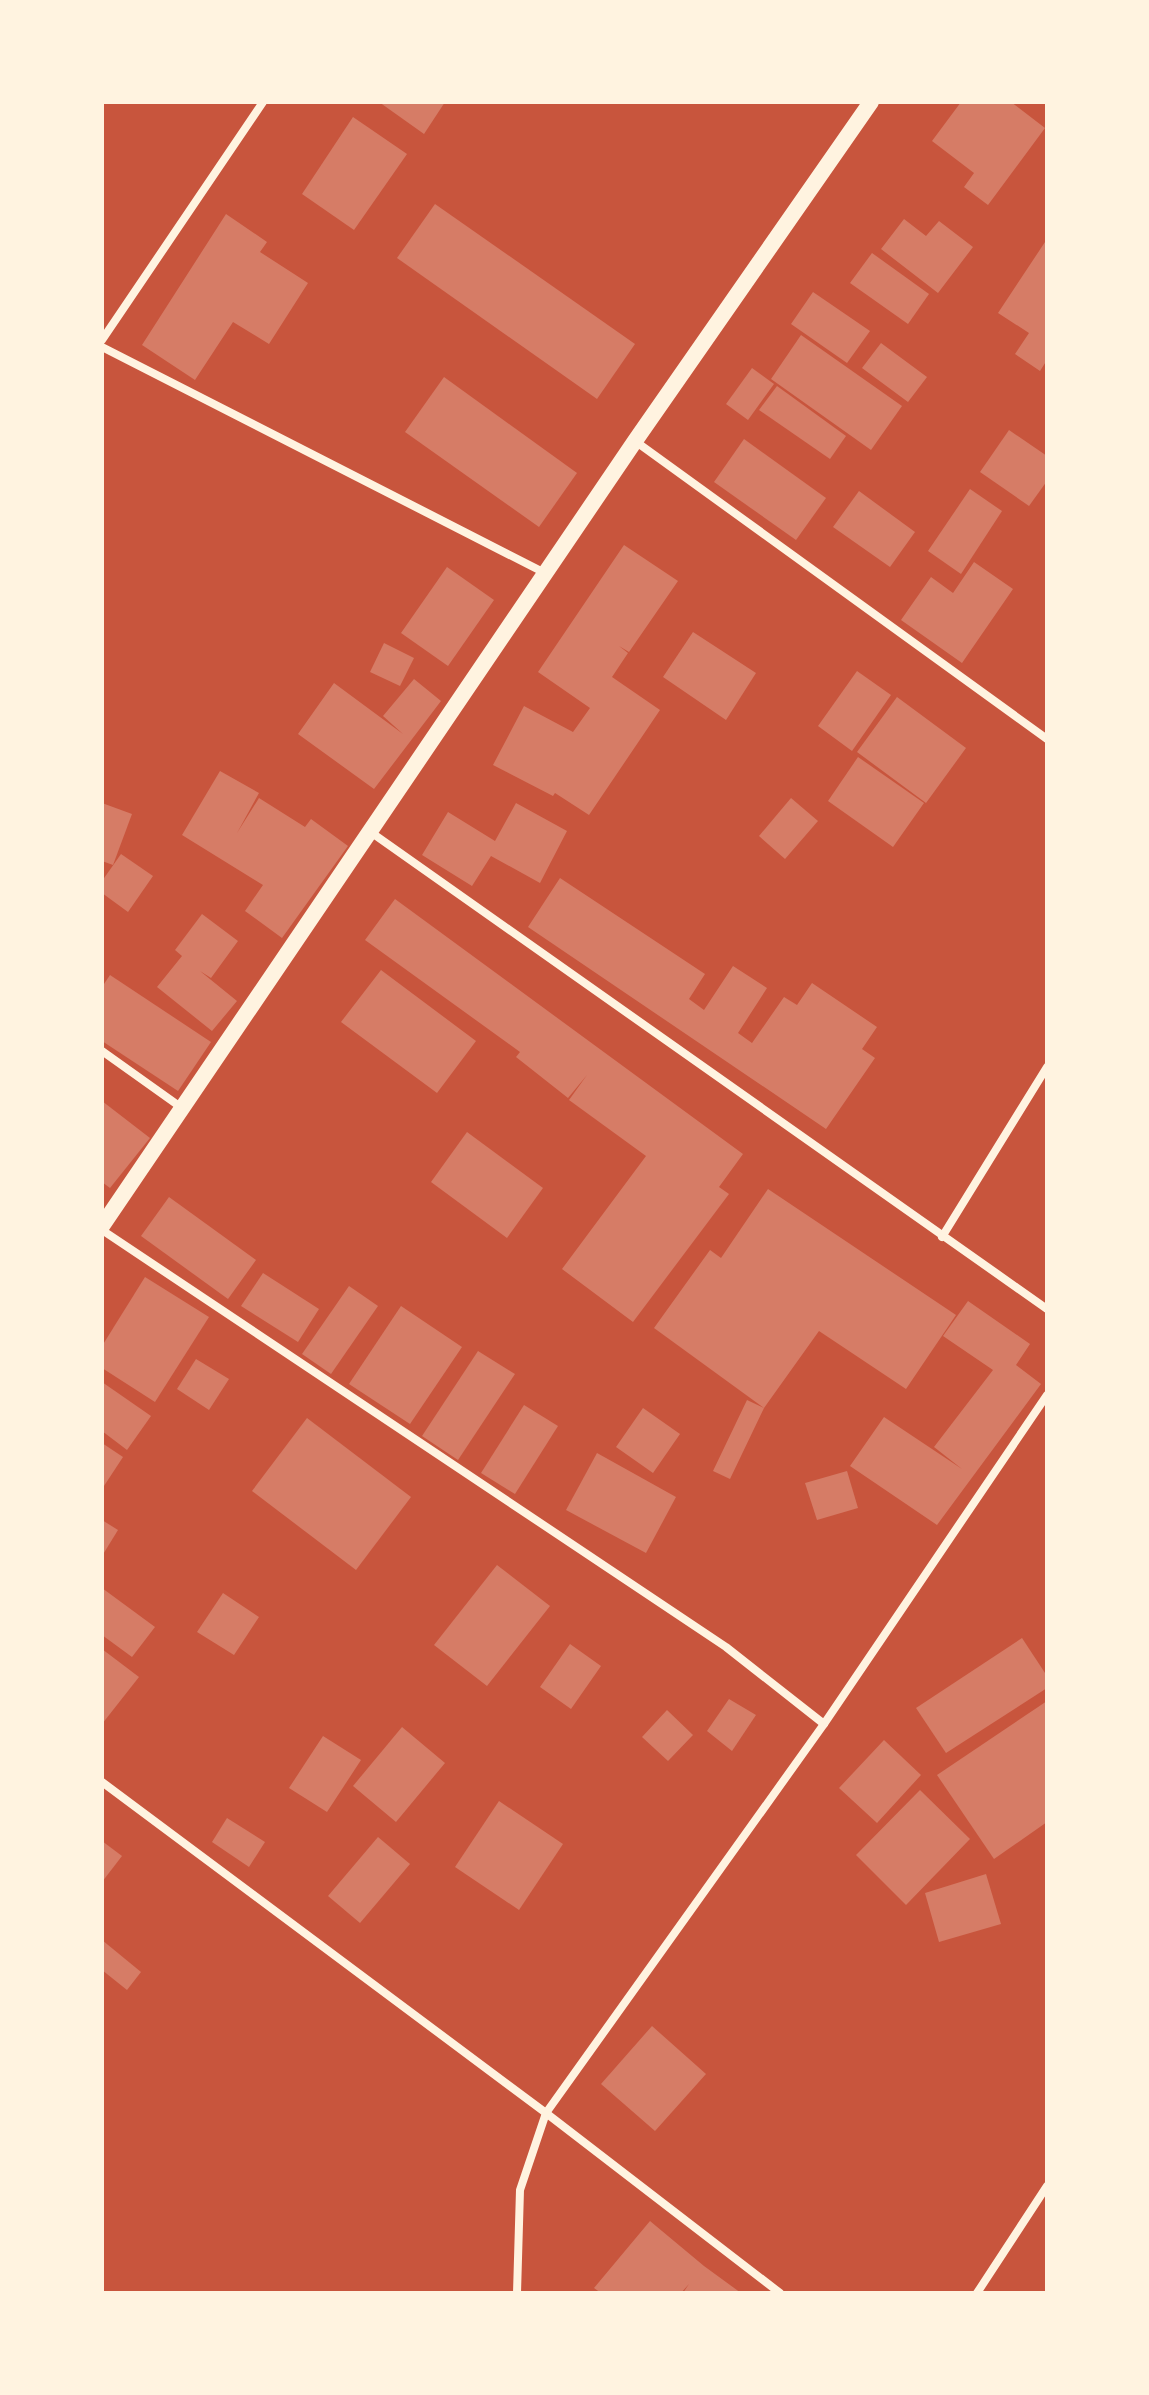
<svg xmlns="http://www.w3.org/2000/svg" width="1149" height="2395" viewBox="0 0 1149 2395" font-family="Merriweather,serif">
<rect width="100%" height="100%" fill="#c8553d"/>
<!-- building -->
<g fill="#d67c66">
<path d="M 379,102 L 445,102 L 424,134 Z"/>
<path d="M 961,102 L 1011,102 L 1045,128 L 988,205 L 964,187 L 974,173 L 932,141 Z"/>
<path d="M 353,117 L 407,154 L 354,230 L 302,194 Z"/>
<path d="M 435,204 L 635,344 L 597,399 L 397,258 Z"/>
<path d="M 226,214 L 267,242 L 260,252 L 308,283 L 269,344 L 233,322 L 195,380 L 142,345 Z"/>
<path d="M 904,219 L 926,236 L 939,221 L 973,247 L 938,293 L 881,249 Z"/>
<path d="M 1047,239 L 1047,360 L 1040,371 L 1015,354 L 1029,333 L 998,313 Z"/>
<path d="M 872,253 L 929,294 L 908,324 L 850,283 Z"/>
<path d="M 813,292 L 870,331 L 847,363 L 791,324 Z"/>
<path d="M 801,335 L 902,406 L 871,450 L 771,379 Z"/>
<path d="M 881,343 L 927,377 L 908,402 L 862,368 Z"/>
<path d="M 752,368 L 774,384 L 748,420 L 726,404 Z"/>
<path d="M 444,377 L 577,473 L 539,527 L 405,432 Z"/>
<path d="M 777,386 L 846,436 L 830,459 L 759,410 Z"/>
<path d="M 1009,430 L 1047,456 L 1047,481 L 1029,506 L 980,472 Z"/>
<path d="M 744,439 L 826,498 L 796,540 L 714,482 Z"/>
<path d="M 970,489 L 1002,511 L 961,574 L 928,551 Z"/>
<path d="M 859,491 L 915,532 L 890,567 L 833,527 Z"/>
<path d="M 624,545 L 678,581 L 629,652 L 619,646 L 628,653 L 612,677 L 660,710 L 589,815 L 555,793 L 553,796 L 493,765 L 524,706 L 573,732 L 590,708 L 538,672 Z"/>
<path d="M 974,562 L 1013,589 L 962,663 L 901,620 L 931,577 L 953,593 Z"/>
<path d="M 447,567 L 494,600 L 448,666 L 401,633 Z"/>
<path d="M 693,632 L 756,673 L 726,720 L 663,677 Z"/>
<path d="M 384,643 L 414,658 L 400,686 L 370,672 Z"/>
<path d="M 857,671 L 891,695 L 852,751 L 818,726 Z"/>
<path d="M 414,679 L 441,701 L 374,789 L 298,734 L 334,683 L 403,734 L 383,716 Z"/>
<path d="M 897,697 L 966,748 L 926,803 L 857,752 Z"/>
<path d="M 858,757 L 924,803 L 893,847 L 828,801 Z"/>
<path d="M 220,771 L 259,793 L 237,833 L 259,798 L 305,827 L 311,819 L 348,846 L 282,938 L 245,911 L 263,885 L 182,835 Z"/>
<path d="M 791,798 L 818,821 L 785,859 L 759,836 Z"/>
<path d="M 102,803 L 132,814 L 113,865 L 102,861 Z"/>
<path d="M 516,803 L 567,831 L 540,883 L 491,856 L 472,886 L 422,855 L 448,812 L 495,841 Z"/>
<path d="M 121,854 L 153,876 L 128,912 L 102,893 L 102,881 Z"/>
<path d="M 560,878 L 705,974 L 689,999 L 704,1010 L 733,966 L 767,988 L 738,1033 L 752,1043 L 784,997 L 797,1005 L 812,983 L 877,1027 L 862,1049 L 875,1058 L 826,1129 L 528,927 Z"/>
<path d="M 395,899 L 743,1154 L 719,1187 L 729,1194 L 633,1322 L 562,1269 L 646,1156 L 569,1100 L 587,1075 L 568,1098 L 516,1057 L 520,1052 L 365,940 Z"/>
<path d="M 202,914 L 238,941 L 211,978 L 200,971 L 237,1001 L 212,1031 L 157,987 L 182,956 L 175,950 Z"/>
<path d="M 381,970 L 476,1041 L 437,1093 L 341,1022 Z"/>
<path d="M 110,975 L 211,1042 L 178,1091 L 102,1041 L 102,987 Z"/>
<path d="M 102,1101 L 150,1138 L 110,1188 L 102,1182 Z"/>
<path d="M 467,1132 L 543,1188 L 507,1238 L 431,1182 Z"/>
<path d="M 768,1189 L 956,1315 L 906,1389 L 819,1331 L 764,1408 L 730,1479 L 713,1471 L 747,1400 L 764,1408 L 654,1328 L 710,1250 L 721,1258 Z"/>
<path d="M 169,1197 L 256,1260 L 228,1299 L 141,1236 Z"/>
<path d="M 263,1273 L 319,1309 L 298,1342 L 241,1306 Z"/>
<path d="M 145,1277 L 209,1317 L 155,1402 L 102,1368 L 102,1346 Z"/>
<path d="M 349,1286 L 378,1306 L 331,1374 L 302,1354 Z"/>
<path d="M 968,1301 L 1030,1344 L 1016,1365 L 1041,1384 L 937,1525 L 850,1466 L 884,1417 L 962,1469 L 934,1447 L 993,1370 L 943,1336 Z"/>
<path d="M 401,1306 L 462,1347 L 410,1424 L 349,1384 Z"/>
<path d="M 478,1351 L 515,1374 L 458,1460 L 422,1436 Z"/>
<path d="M 196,1359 L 229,1379 L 209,1410 L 177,1389 Z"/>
<path d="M 102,1382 L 151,1416 L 127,1450 L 102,1431 Z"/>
<path d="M 524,1405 L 558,1426 L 515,1494 L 481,1473 Z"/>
<path d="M 643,1408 L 680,1434 L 653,1473 L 616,1447 Z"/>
<path d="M 307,1418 L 411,1497 L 356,1570 L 252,1491 Z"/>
<path d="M 102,1443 L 123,1457 L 102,1489 Z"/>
<path d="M 597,1453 L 676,1497 L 646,1553 L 566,1510 Z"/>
<path d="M 847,1471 L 858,1508 L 817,1520 L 805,1483 Z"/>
<path d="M 102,1520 L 118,1530 L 102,1556 Z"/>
<path d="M 497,1565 L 550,1606 L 487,1686 L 434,1645 Z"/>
<path d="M 102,1588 L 155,1627 L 132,1657 L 102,1635 Z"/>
<path d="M 223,1593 L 259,1617 L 234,1655 L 197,1632 Z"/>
<path d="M 1022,1638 L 1047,1676 L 1047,1688 L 946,1753 L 916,1708 Z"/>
<path d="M 570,1644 L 601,1666 L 571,1709 L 540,1687 Z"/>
<path d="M 102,1649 L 139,1677 L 102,1724 Z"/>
<path d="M 729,1699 L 756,1715 L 732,1751 L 707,1731 Z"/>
<path d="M 1047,1701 L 1047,1822 L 994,1859 L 937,1775 Z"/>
<path d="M 667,1710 L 693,1735 L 668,1761 L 642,1737 Z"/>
<path d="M 402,1727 L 445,1763 L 396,1822 L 353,1786 Z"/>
<path d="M 323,1736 L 361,1760 L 327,1812 L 289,1788 Z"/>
<path d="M 884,1740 L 921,1775 L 877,1823 L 839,1788 Z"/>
<path d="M 920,1790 L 970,1839 L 906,1905 L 856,1855 Z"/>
<path d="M 499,1801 L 563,1844 L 519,1910 L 455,1867 Z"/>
<path d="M 227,1818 L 265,1842 L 249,1867 L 212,1842 Z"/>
<path d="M 378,1837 L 410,1864 L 360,1923 L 328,1896 Z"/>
<path d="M 102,1841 L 122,1856 L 102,1882 Z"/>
<path d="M 986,1874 L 1001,1924 L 939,1942 L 925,1893 Z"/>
<path d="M 102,1940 L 141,1972 L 127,1990 L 102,1970 Z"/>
<path d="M 652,2026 L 706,2074 L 655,2131 L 601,2084 Z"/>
<path d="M 650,2221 L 704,2266 L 741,2293 L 683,2293 L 689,2284 L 681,2293 L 601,2293 L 594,2288 Z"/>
</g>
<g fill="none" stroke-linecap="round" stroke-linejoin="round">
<!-- minor -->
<g stroke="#fff3e0" stroke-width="8">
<path d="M 102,340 L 263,102"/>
<path d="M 102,347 L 545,573"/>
<path d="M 635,441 L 1047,739"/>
<path d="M 372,833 L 1047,1309"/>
<path d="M 102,1051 L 182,1108"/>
<path d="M 102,1230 L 726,1647 L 824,1724 L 1047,1395"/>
<path d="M 942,1237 L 1047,1067"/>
<path d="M 102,1782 L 546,2113 L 780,2293"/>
<path d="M 517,2293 L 520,2190 L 546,2113 L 824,1724"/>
<path d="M 977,2293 L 1047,2186"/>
</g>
<!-- secondary -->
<path stroke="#fff3e0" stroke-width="16" d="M 102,1226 L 635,441 L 871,102"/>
</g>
<!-- border -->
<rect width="1149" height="2395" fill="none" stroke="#fff3e0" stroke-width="208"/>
</svg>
